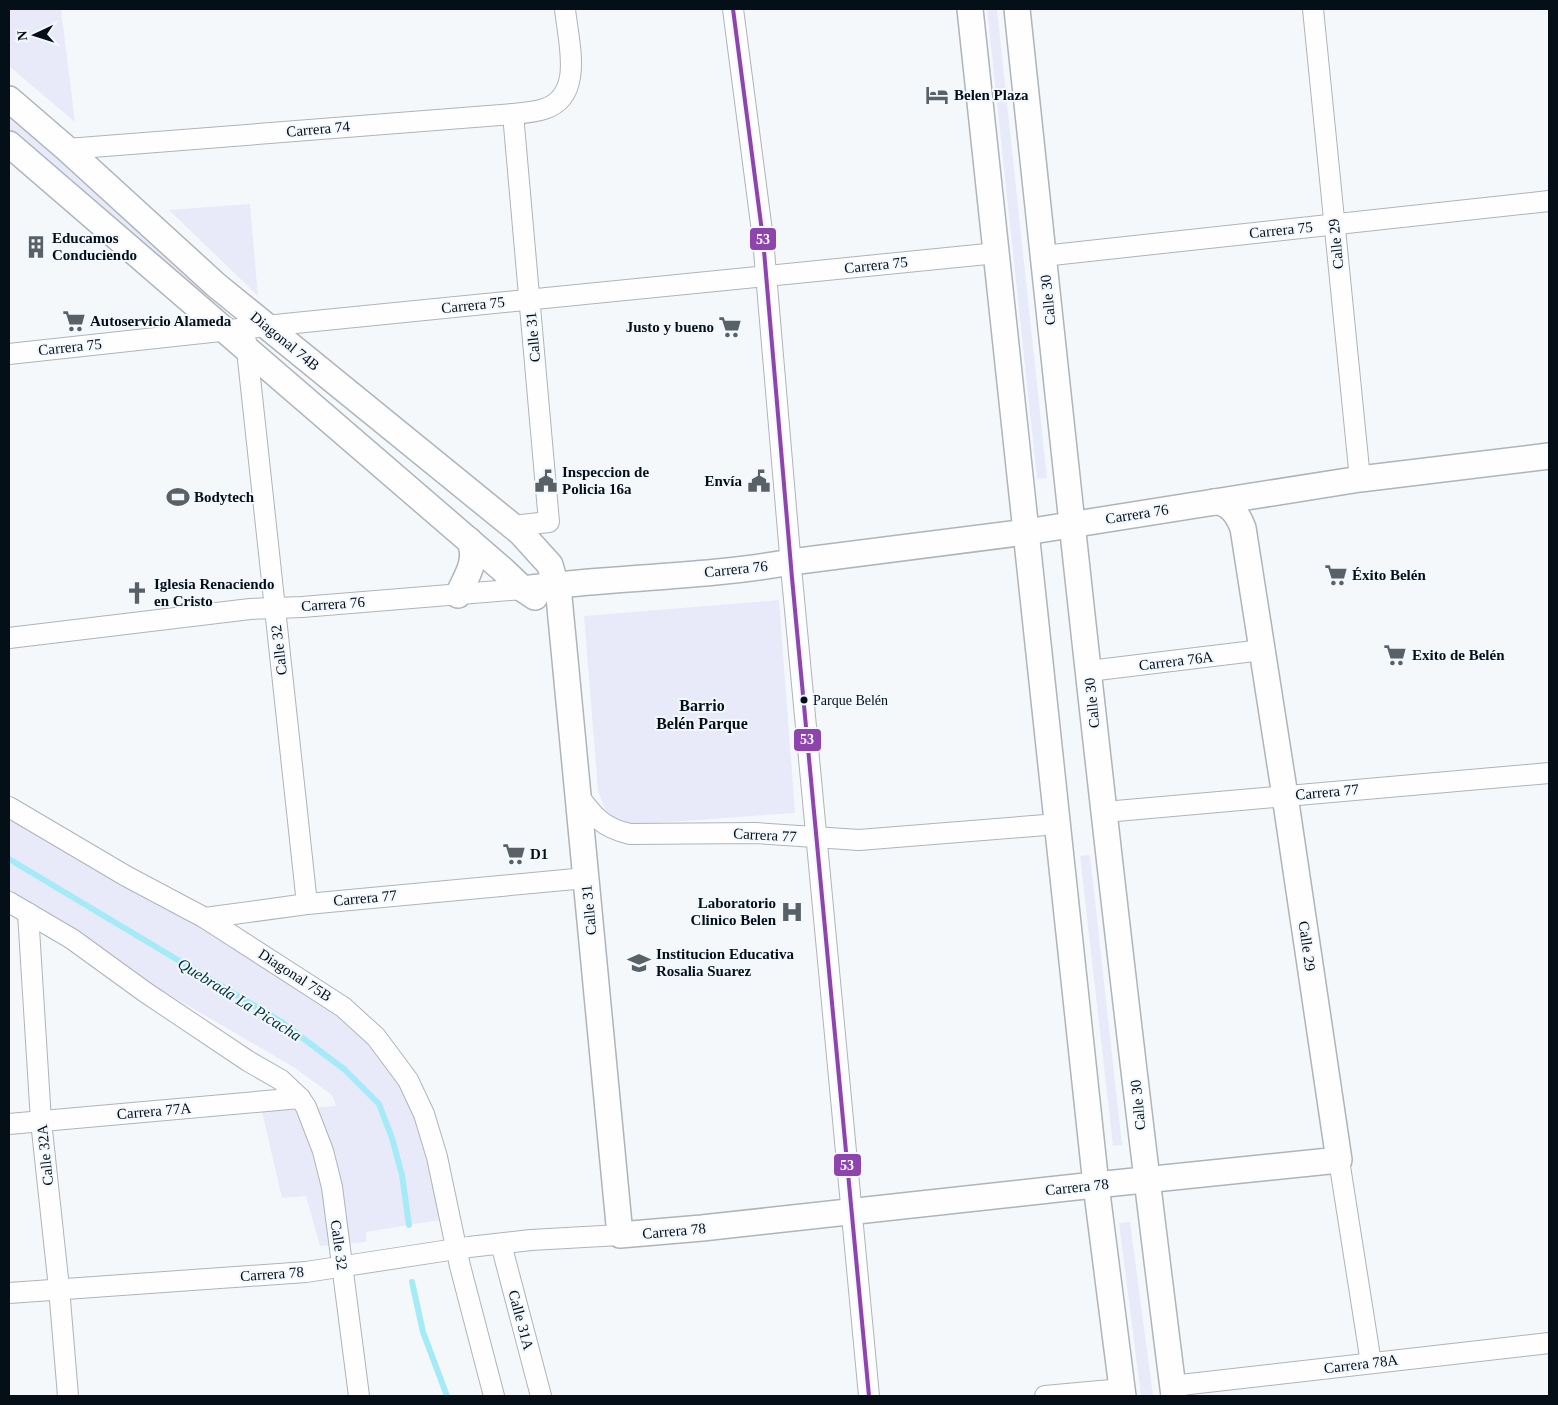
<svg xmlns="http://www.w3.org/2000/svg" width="1558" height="1405" viewBox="0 0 1558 1405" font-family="'Times New Roman',serif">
<rect width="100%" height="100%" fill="#f5f8fb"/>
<!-- green -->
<g fill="#e8eaf9">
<path d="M 9,9 L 61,9 L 75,122 L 9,66 Z"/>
<path d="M 987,9 L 997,9 L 1047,478 L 1037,479 Z"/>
<path d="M 9,99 L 216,285 L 195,304 L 9,144 Z"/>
<path d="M 250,204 L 258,296 L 169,210 Z"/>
<path d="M 779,600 L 795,813 L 624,825 L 606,812 L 598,791 L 584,616 Z"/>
<path d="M 9,809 L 342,1007 L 407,1081 L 451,1218 L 366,1232 L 366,1242 L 320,1246 L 306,1196 L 282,1198 L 262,1112 L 336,1106 L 332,1095 L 295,1068 L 9,901 Z"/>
<path d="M 1090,855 L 1122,1145 L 1113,1146 L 1080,856 Z"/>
<path d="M 1130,1222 L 1153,1396 L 1141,1396 L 1119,1223 Z"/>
</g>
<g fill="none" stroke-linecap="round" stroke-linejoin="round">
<!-- stream -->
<g stroke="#a4ebf7" stroke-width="6">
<path d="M 9,859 L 280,1021 L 344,1069 L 379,1104 L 392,1138 L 402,1175 L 409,1225"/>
<path d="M 412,1282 L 423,1332 L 447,1396"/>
</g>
<defs>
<g id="minor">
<path d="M 733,9 L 763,239 L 792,578 L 869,1396"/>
<path d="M 1313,9 L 1360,479"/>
<path d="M 67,149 L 513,114 C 523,113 535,112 544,109 C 585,96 568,41 565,9"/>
<path d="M 1043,256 L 1549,201"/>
<path d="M 246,341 L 307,904"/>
<path d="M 9,354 L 285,324 L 997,253"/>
<path d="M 512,526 L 549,522 L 513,114"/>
<path d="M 9,638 L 250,609 L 302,607 L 523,589"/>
<path d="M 1089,671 L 1262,650"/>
<path d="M 578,795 C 593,816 603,828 630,834 L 756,833 L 859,840 L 1058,824"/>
<path d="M 9,807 L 126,876 L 205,918 L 343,1007 L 376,1037 L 408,1080 L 424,1114 L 437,1157 L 460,1266 L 494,1396"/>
<path d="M 1105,812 L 1549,773"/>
<path d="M 9,902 L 72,939 L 145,992 L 248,1061 L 281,1080 L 300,1098 L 306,1107 L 323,1151 L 332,1187 L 359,1396"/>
<path d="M 28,913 L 41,1121 L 59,1288 L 68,1396"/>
<path d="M 205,918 L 307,904 L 586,878"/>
<path d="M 9,1124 L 300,1098"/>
<path d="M 1339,1160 L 1371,1363"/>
<path d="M 501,1244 L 541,1396"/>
<path d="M 9,1293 L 306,1272 L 469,1247 L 531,1240 L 620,1235"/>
<path d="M 1172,1386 L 1549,1343"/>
<path d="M 1045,1396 L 1122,1389"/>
</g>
<g id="major">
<path d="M 970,9 L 1096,1185 L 1123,1396"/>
<path d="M 1017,9 C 1066,472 1115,934 1174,1396"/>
<path d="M 9,99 L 67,149 L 216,285 L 521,533 L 550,565 L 559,597 L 620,1235 L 702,1228 L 1076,1187 L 1339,1160 L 1285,796 L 1243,528 C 1238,515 1230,501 1214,502"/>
<path d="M 9,144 L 502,569 L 523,589 L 535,597"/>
<path d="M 523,589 C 612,577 702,578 791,562 L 1026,532 L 1360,479 L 1549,456"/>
<path d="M 458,595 C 466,577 479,560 469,540"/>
</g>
</defs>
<!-- minor casing -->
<use href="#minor" stroke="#adb4ba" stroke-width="22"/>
<!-- major casing -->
<use href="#major" stroke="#adb4ba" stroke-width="28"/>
<!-- minor -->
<use href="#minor" stroke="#fefefe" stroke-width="20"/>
<!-- major -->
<use href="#major" stroke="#fefefe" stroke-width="25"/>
<defs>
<path id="bus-1" d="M 733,9 L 763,239 L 792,578 L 869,1396"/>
</defs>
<!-- bus-1 casing -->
<use href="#bus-1" stroke="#f2f8fe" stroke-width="8"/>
<!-- bus-1 -->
<use href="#bus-1" stroke="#8e44ad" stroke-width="4"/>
</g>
<!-- icons -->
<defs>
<symbol id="hotel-bare" viewBox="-9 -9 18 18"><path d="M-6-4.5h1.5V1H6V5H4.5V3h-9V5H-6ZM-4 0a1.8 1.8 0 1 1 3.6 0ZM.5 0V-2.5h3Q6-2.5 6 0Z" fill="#596167" stroke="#f2f8fe" stroke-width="2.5" paint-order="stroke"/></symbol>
<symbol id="building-bare" viewBox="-9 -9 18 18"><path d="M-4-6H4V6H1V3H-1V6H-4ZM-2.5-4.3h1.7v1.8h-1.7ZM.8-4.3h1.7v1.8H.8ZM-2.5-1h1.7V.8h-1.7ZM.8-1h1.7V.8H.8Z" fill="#596167" stroke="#f2f8fe" stroke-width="2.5" paint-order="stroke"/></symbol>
<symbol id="supermarket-bare" viewBox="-9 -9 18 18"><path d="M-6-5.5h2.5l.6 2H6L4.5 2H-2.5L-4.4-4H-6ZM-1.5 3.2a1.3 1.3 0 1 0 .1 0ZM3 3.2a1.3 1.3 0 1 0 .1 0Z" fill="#596167" stroke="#f2f8fe" stroke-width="2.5" paint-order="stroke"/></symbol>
<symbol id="civic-bare" viewBox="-9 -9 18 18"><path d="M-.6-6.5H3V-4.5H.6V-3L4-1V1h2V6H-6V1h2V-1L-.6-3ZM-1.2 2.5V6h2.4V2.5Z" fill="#596167" stroke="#f2f8fe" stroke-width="2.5" paint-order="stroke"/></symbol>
<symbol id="stadium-bare" viewBox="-9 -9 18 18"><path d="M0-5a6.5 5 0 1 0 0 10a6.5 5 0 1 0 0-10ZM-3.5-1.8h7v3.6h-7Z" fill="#596167" stroke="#f2f8fe" stroke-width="2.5" paint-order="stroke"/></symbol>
<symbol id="church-bare" viewBox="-9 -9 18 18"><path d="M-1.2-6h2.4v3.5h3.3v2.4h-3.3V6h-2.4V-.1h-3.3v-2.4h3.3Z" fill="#596167" stroke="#f2f8fe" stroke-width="2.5" paint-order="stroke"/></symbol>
<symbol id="hospital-bare" viewBox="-9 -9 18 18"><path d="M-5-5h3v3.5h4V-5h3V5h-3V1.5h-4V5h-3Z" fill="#596167" stroke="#f2f8fe" stroke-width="2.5" paint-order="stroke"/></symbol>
<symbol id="school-bare" viewBox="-9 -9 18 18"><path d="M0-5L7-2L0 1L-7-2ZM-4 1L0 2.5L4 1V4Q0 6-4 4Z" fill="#596167" stroke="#f2f8fe" stroke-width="2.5" paint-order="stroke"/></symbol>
</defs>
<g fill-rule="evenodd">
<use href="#hotel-bare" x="921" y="79" width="32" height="32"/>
<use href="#building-bare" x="20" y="231" width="32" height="32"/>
<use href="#supermarket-bare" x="58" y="305" width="32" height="32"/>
<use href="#supermarket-bare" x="714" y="311" width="32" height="32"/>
<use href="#civic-bare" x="530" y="465" width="32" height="32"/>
<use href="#civic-bare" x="743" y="465" width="32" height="32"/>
<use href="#stadium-bare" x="162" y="481" width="32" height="32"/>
<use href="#supermarket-bare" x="1320" y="559" width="32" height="32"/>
<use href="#church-bare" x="121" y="577" width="32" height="32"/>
<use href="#supermarket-bare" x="1379" y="639" width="32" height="32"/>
<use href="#supermarket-bare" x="498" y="838" width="32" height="32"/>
<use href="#hospital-bare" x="776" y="896" width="32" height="32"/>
<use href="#school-bare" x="623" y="947" width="32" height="32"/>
</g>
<!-- markers -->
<circle fill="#050f18" stroke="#f2f8fe" stroke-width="2" cx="804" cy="700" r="4.5"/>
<g text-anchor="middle" stroke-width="4" stroke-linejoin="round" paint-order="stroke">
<!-- bus labels -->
<g font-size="14" fill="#050f18" stroke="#f2f8fe" text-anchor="start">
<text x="813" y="705">Parque Belén</text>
</g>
<!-- poi labels -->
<g font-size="15" font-weight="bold" fill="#050f18" stroke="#f2f8fe" text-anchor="start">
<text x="954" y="100">Belen Plaza</text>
<text x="52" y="243">Educamos<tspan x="52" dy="17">Conduciendo</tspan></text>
<text x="90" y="326">Autoservicio Alameda</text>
<text x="714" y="332" text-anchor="end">Justo y bueno</text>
<text x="562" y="477">Inspeccion de<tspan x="562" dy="17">Policia 16a</tspan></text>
<text x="742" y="486" text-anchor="end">Envía</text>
<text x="194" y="502">Bodytech</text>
<text x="1352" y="580">Éxito Belén</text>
<text x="154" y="589">Iglesia Renaciendo<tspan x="154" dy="17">en Cristo</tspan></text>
<text x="1412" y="660">Exito de Belén</text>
<text x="530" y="859">D1</text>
<text x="776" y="908" text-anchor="end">Laboratorio<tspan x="776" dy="17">Clinico Belen</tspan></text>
<text x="656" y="959">Institucion Educativa<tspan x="656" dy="17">Rosalia Suarez</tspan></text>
</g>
<!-- street labels -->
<g font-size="15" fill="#050f18" stroke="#f2f8fe">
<text transform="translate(318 129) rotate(-5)" y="5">Carrera 74</text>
<text transform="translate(1281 230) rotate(-6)" y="5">Carrera 75</text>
<text transform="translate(1336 244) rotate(-96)" y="5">Calle 29</text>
<text transform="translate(876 265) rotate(-6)" y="5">Carrera 75</text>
<text transform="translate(1048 300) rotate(-96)" y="5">Calle 30</text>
<text transform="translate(473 305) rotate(-6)" y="5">Carrera 75</text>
<text transform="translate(533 337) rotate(-95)" y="5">Calle 31</text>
<text transform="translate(285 341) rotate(39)" y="5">Diagonal 74B</text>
<text transform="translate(70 347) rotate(-6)" y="5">Carrera 75</text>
<text transform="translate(1137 514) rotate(-9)" y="5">Carrera 76</text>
<text transform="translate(736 569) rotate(-6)" y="5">Carrera 76</text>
<text transform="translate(333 604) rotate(-4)" y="5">Carrera 76</text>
<text transform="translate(279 650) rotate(-97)" y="5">Calle 32</text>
<text transform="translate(1176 661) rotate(-7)" y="5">Carrera 76A</text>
<text transform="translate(1092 703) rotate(-96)" y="5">Calle 30</text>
<text transform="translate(1327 792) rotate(-5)" y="5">Carrera 77</text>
<text transform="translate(765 835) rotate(3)" y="5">Carrera 77</text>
<text transform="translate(365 898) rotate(-5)" y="5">Carrera 77</text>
<text transform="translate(589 910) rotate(-96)" y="5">Calle 31</text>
<text transform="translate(1307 946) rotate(82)" y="5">Calle 29</text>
<text transform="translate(295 975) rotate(33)" y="5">Diagonal 75B</text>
<text transform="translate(1138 1105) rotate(-96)" y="5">Calle 30</text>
<text transform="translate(154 1111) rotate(-5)" y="5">Carrera 77A</text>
<text transform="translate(45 1155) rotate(-96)" y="5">Calle 32A</text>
<text transform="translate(1077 1187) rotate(-6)" y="5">Carrera 78</text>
<text transform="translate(674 1231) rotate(-5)" y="5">Carrera 78</text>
<text transform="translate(339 1245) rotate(82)" y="5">Calle 32</text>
<text transform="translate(272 1274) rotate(-4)" y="5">Carrera 78</text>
<text transform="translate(521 1320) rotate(75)" y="5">Calle 31A</text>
<text transform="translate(1361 1364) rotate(-7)" y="5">Carrera 78A</text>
</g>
<!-- neighbourhood labels -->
<g font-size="16" font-weight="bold" fill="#050f18" stroke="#f2f8fe">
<text x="702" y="711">Barrio<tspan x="702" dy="18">Belén Parque</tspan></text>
</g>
<!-- water labels -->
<g font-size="16" font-style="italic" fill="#00333a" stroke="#f2f8fe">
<text transform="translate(240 999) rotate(32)" y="6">Quebrada La Picacha</text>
</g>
</g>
<g stroke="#f2f8fe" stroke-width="2">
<rect x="749" y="227" width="28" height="24" rx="5" fill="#8e44ad"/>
<rect x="793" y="728" width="29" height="24" rx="5" fill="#8e44ad"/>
<rect x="833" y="1153" width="29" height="24" rx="5" fill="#8e44ad"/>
</g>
<g font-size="14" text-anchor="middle" font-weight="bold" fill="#fff">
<text x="763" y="244">53</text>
<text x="807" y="744">53</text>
<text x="847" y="1170">53</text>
</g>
<!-- border -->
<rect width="1558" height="1405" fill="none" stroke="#050f18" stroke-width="20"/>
<!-- north arrow -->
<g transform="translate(35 35) rotate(266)" stroke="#f2f8fe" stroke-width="4" paint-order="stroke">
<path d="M0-4L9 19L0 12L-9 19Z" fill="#050f18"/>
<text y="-8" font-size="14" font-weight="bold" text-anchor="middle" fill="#050f18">N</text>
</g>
</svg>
